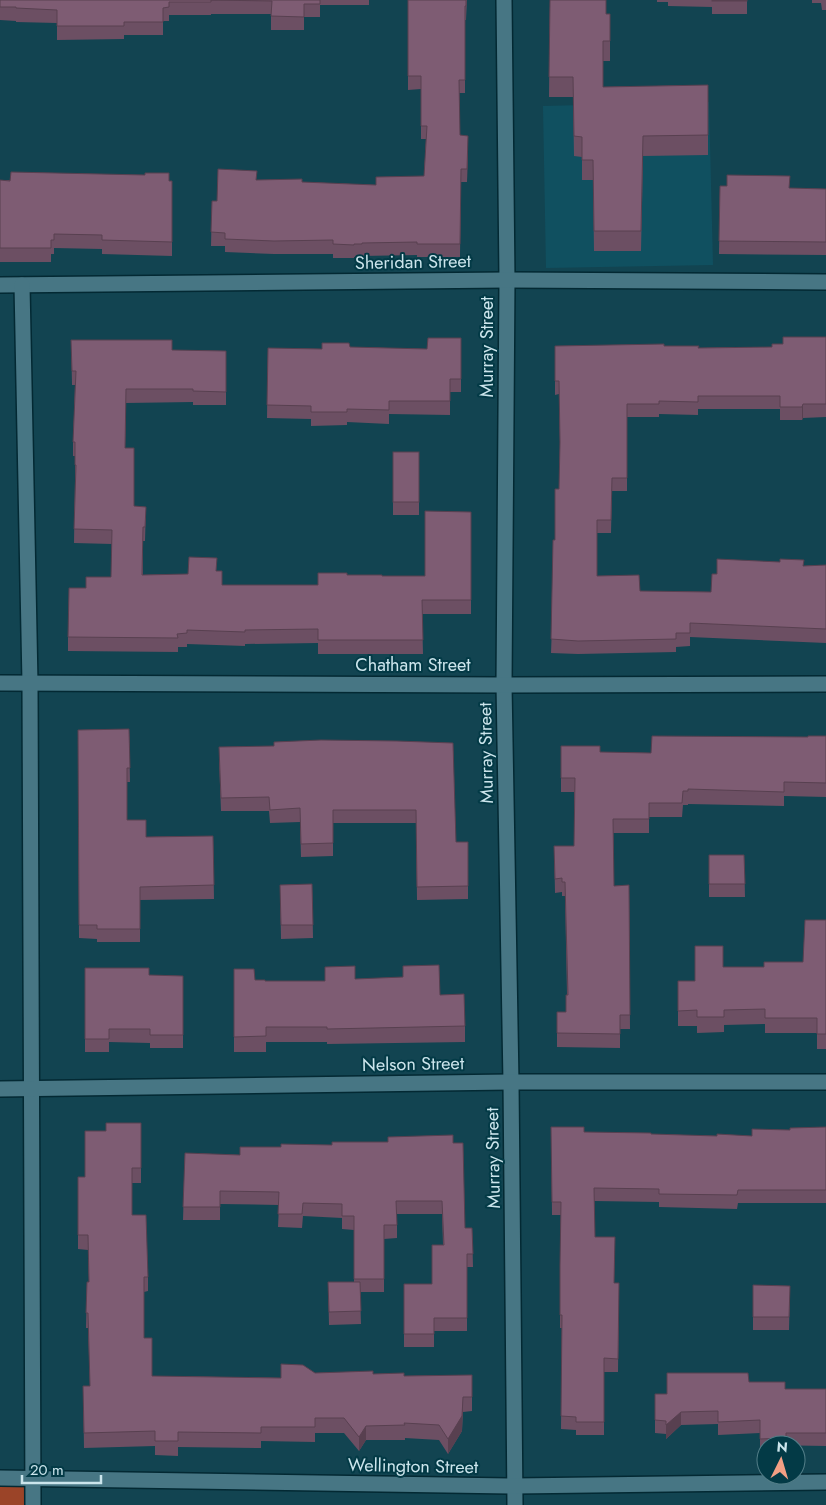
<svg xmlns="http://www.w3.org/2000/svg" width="826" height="1505" viewBox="0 0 826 1505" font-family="Jost,sans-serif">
<rect width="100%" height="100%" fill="#124451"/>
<!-- built -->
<path fill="#105060" d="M 709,102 L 713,265 L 546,268 L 543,106 Z"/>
<!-- green -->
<rect fill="#9b4428" x="0" y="1478" width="33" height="27"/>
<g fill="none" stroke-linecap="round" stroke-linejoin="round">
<defs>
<g id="street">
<path d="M 504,0 L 507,280 L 504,685 L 511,1082 L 515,1505"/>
<path d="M 0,285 L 507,280 L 826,282"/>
<path d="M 22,285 L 30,683 L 33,1505"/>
<path d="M 0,683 L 504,685 L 826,684"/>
<path d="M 0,1089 L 511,1082 L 826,1082"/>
<path d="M 0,1478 L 515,1486 L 826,1482"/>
</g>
</defs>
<!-- street casing -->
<use href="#street" stroke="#032933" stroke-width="18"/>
<!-- street -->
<use href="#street" stroke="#477684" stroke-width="15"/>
</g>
<!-- wall -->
<g fill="#6c4f63">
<path d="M 0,0 L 369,0 L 369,5 L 320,5 L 320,17 L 304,17 L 304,30 L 271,30 L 271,14 L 211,14 L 211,15 L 169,15 L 169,21 L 163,21 L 163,35 L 124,35 L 124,39 L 57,40 L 57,23 L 16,22 L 16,21 L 0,20 Z"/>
<path d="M 408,0 L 467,0 L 466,20 L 465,20 L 465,93 L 459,93 L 460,135 L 468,149 L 467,182 L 461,182 L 460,257 L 417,257 L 417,255 L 362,256 L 362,258 L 354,257 L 354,258 L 333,258 L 333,254 L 274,254 L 225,252 L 225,246 L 211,246 L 212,201 L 217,201 L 257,180 L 376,185 L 424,176 L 426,139 L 421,139 L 421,89 L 408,90 Z"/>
<path d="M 550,0 L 606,14 L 610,14 L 610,61 L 603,61 L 603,87 L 708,85 L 708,155 L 643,156 L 641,251 L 594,251 L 593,180 L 582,180 L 582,157 L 574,156 L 573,97 L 549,97 Z"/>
<path d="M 657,0 L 747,0 L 747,14 L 712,14 L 712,7 L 668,6 L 668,2 L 657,2 Z"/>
<path d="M 812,0 L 826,0 L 826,10 L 822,10 L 821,3 L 812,3 Z"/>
<path d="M 0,180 L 172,181 L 172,256 L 102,254 L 102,249 L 54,248 L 54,254 L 51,254 L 51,262 L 0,262 Z"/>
<path d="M 720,186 L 826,189 L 826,255 L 719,254 Z"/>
<path d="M 826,337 L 826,417 L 803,418 L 802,420 L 780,420 L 780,409 L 698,409 L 698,415 L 659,414 L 659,417 L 627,417 L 627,491 L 612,491 L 611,533 L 597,533 L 597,576 L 640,591 L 711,592 L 717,574 L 803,566 L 826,565 L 826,643 L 690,637 L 690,646 L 676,647 L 676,652 L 578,654 L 551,653 L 555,540 L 559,489 L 560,448 L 559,394 L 555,395 L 555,346 L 664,346 L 698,348 L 772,347 L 783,344 Z"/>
<path d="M 461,338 L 461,392 L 450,392 L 450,415 L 389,414 L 389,424 L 347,422 L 347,425 L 311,426 L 311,419 L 267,418 L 268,348 L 322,349 L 350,347 L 427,349 Z"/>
<path d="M 71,340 L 172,350 L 226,351 L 226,405 L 193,405 L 193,402 L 126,403 L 125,448 L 134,506 L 146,507 L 145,541 L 143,541 L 143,575 L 188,574 L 217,571 L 222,585 L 318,585 L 347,575 L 382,576 L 425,576 L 471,512 L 471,614 L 422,614 L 423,654 L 318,654 L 318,643 L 245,644 L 245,646 L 187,644 L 187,647 L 178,647 L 178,652 L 68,651 L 68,637 L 86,588 L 111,577 L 112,544 L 74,543 L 75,479 L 75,456 L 73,456 L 73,442 L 75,385 L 72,385 Z"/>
<rect x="393" y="452" width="26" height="63"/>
<path d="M 129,729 L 130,782 L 127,782 L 127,820 L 146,837 L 213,836 L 214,899 L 140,900 L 140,942 L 97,942 L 97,939 L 79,938 L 78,730 Z"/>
<path d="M 826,736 L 826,797 L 784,796 L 784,806 L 688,804 L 688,805 L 683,805 L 682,817 L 649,817 L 649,833 L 613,833 L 614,886 L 629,885 L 630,1029 L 620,1029 L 620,1048 L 557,1047 L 557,1012 L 566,1012 L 567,995 L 565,896 L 562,896 L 562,892 L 555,893 L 554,846 L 574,846 L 574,792 L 561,792 L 561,746 L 600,752 L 651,753 L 808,737 Z"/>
<path d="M 397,741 L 456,842 L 468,842 L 468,899 L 417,900 L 416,823 L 333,823 L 333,856 L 301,857 L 300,822 L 270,823 L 269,811 L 221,811 L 219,760 L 274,746 Z"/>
<path d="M 709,855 L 744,855 L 745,897 L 709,897 Z"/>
<path d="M 312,884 L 313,938 L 281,939 L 280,885 Z"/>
<path d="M 826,920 L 826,1049 L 817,1049 L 817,1033 L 765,1033 L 765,1024 L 724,1025 L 724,1032 L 697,1033 L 697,1026 L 678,1026 L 678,981 L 695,981 L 723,967 L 764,967 L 803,962 Z"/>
<path d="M 85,968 L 149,975 L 183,976 L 183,1048 L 150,1048 L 150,1043 L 109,1042 L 109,1052 L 85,1052 Z"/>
<path d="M 234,969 L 255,980 L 265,981 L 325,981 L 355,979 L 440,995 L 465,1026 L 465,1042 L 327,1044 L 327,1042 L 266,1042 L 266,1052 L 234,1052 Z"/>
<path d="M 141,1123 L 141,1183 L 132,1183 L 132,1215 L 148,1277 L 148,1291 L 144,1292 L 144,1338 L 152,1376 L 281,1378 L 315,1373 L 373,1374 L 404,1376 L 472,1375 L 472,1411 L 463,1412 L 462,1431 L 448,1454 L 439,1440 L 405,1438 L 405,1440 L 366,1440 L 359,1451 L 344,1433 L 315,1433 L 315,1442 L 261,1441 L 261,1448 L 178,1447 L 178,1456 L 155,1455 L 155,1446 L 84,1448 L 83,1386 L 90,1386 L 88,1328 L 86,1328 L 87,1282 L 89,1282 L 88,1250 L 78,1249 L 78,1177 L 85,1177 L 106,1131 Z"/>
<path d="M 551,1127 L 584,1132 L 717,1136 L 752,1136 L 790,1130 L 826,1127 L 826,1203 L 738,1203 L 737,1209 L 659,1207 L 659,1202 L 594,1201 L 595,1237 L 614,1283 L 619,1283 L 618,1372 L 604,1372 L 604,1435 L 576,1435 L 576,1430 L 561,1429 L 562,1328 L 560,1328 L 560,1278 L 561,1215 L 552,1215 Z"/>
<path d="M 453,1143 L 465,1228 L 472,1228 L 473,1267 L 467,1267 L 467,1331 L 434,1331 L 434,1347 L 404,1347 L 404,1284 L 432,1284 L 443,1245 L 442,1214 L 397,1214 L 397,1238 L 384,1239 L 384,1292 L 360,1292 L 361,1324 L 329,1325 L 328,1282 L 354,1282 L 354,1230 L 342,1229 L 342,1218 L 303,1216 L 302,1228 L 278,1227 L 279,1205 L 220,1204 L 220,1220 L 183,1220 L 185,1153 L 240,1155 L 281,1147 Z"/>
<path d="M 753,1285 L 790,1286 L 789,1330 L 753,1330 Z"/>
<path d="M 749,1382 L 785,1389 L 826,1389 L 826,1446 L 766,1445 L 766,1452 L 760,1452 L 760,1433 L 718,1435 L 718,1424 L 681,1425 L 666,1439 L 666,1434 L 655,1433 L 655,1394 L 667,1394 Z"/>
</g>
<!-- shaded-wall -->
<g fill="#584050">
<path d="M 468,136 L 468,149 L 467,182 L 467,169 Z"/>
<path d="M 803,404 L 803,418 L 802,420 L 802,407 Z"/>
<path d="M 463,1397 L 462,1431 L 448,1454 L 448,1439 Z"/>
<path d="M 681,1412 L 681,1425 L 666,1439 L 666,1425 Z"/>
<path d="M 366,1426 L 366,1440 L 359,1451 L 359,1437 Z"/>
</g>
<!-- building -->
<g fill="#7e5c73" stroke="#584050">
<path d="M 0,0 L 320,0 L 320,4 L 304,4 L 304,17 L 271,16 L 272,1 L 211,0 L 211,2 L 169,2 L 169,7 L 163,8 L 163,22 L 124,22 L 124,26 L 57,26 L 57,10 L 16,8 L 16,7 L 0,7 Z"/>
<path d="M 408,0 L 466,0 L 466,6 L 465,6 L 465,80 L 459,80 L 460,135 L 468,136 L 467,169 L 461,169 L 460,244 L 417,244 L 417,242 L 362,243 L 362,244 L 354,244 L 354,245 L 333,244 L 333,240 L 274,241 L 225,239 L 225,233 L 211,232 L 212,201 L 217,201 L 218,169 L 257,171 L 256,180 L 302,179 L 302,182 L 376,185 L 376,177 L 424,176 L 427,126 L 421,126 L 421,76 L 408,76 Z"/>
<path d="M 550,0 L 606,0 L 606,14 L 610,14 L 610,41 L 603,41 L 603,87 L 708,85 L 708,135 L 643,136 L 641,231 L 594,231 L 593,160 L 582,160 L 582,137 L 574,136 L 573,77 L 549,77 Z"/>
<rect x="712" y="0" width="35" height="1"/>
<path d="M 11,172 L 145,175 L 145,173 L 169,173 L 169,181 L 172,181 L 172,242 L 102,240 L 102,235 L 54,234 L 54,240 L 51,240 L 51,248 L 0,248 L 0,180 L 10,181 Z"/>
<path d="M 727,175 L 790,176 L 789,188 L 826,189 L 826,242 L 719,241 L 720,186 L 727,186 Z"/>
<path d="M 783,337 L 826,337 L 826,404 L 803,404 L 802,407 L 780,407 L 780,396 L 698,396 L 698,402 L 659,401 L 659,404 L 627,404 L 627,478 L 612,478 L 611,520 L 597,520 L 597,576 L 639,575 L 640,591 L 711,592 L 712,574 L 717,574 L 717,559 L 780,562 L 780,559 L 804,560 L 803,566 L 826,565 L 826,629 L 690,623 L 690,633 L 676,633 L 676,639 L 578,641 L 551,639 L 553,540 L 555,540 L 555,489 L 559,489 L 560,442 L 559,381 L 555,381 L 555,346 L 664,344 L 664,346 L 699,346 L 698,348 L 772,347 L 772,344 L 783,344 Z"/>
<path d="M 428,338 L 461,338 L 461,379 L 450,379 L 450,401 L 389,401 L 389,410 L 347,409 L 347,412 L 311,412 L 311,406 L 267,405 L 268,348 L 322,349 L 322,343 L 349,343 L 350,347 L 427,349 Z"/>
<path d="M 71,340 L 172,340 L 172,350 L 226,351 L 226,392 L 193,391 L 193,389 L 126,389 L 125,448 L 134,448 L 134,506 L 146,507 L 145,527 L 143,527 L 142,575 L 188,574 L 189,557 L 217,558 L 216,571 L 222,571 L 222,585 L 318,585 L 318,573 L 347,573 L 347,575 L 382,575 L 382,576 L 425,576 L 425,511 L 471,512 L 471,600 L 422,600 L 423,640 L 318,640 L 318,629 L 245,630 L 245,632 L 187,630 L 187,633 L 177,634 L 178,638 L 68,637 L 69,588 L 86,588 L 86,577 L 111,577 L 112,530 L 74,529 L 76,465 L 75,465 L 75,442 L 73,442 L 76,371 L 72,371 Z"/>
<rect x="393" y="452" width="26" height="50"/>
<path d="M 129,729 L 130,768 L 127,768 L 127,820 L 146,820 L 146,837 L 213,836 L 214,885 L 140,887 L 140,929 L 97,929 L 97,925 L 79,925 L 78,730 Z"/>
<path d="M 652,736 L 808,737 L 808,736 L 826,736 L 826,783 L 784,782 L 784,792 L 688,789 L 688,791 L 683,791 L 682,803 L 649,803 L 649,819 L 613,819 L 614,886 L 629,885 L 630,1015 L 620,1015 L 620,1034 L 557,1033 L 557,1012 L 566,1012 L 566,995 L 568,995 L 565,882 L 562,882 L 562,878 L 555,879 L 554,846 L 574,846 L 575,778 L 561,778 L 561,746 L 600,746 L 600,752 L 651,753 Z"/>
<path d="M 321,740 L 397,741 L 453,743 L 456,842 L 468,842 L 468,886 L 417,887 L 416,810 L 333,810 L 333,843 L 301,844 L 300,808 L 270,810 L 269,797 L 221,798 L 219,747 L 274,746 L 274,742 Z"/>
<path d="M 709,855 L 744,855 L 745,884 L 709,884 Z"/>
<path d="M 312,884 L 313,925 L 281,925 L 280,885 Z"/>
<path d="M 805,920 L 826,920 L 826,1034 L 817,1034 L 817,1018 L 765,1018 L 765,1009 L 724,1010 L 724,1017 L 697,1017 L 697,1010 L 678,1011 L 678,981 L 695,981 L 695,946 L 723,946 L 723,967 L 764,967 L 764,962 L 803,962 Z"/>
<path d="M 439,965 L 440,995 L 464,994 L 465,1026 L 327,1029 L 327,1027 L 266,1027 L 266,1036 L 234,1037 L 234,969 L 254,969 L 255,980 L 265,980 L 265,981 L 325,981 L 325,967 L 355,966 L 355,979 L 403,977 L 403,966 Z"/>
<path d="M 85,968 L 149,968 L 149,975 L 183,976 L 183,1035 L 150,1035 L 150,1029 L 109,1029 L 109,1039 L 85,1039 Z"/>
<path d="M 106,1123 L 141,1123 L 141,1168 L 132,1168 L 132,1215 L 146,1215 L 148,1277 L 144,1277 L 144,1338 L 152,1338 L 152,1376 L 281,1378 L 281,1364 L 303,1365 L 315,1373 L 373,1371 L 373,1374 L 404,1373 L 404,1376 L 472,1375 L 472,1397 L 463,1397 L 462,1416 L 448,1439 L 439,1425 L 404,1423 L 405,1425 L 366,1426 L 359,1437 L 344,1418 L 315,1418 L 315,1427 L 261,1427 L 261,1433 L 178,1432 L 178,1441 L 155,1441 L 155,1431 L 84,1433 L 83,1386 L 90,1386 L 88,1313 L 86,1313 L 87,1282 L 89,1282 L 88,1235 L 78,1235 L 78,1177 L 85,1177 L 85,1131 L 106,1131 Z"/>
<path d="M 551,1127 L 584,1127 L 584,1132 L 651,1133 L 651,1134 L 717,1136 L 717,1134 L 752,1136 L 752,1129 L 790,1130 L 790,1128 L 826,1127 L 826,1190 L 738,1190 L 737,1195 L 659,1194 L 659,1189 L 594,1188 L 595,1237 L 615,1237 L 614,1283 L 619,1283 L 618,1359 L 604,1358 L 604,1422 L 576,1422 L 576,1417 L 561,1416 L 562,1315 L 560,1315 L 560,1265 L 561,1202 L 552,1202 Z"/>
<path d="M 453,1135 L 453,1143 L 463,1143 L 465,1228 L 472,1228 L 473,1254 L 467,1254 L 467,1318 L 434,1318 L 434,1334 L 404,1334 L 404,1284 L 432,1284 L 432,1245 L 444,1245 L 442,1201 L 396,1201 L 397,1225 L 384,1225 L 384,1279 L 354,1279 L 354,1216 L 342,1216 L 342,1204 L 303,1203 L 302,1214 L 278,1214 L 279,1192 L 220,1191 L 220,1207 L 183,1207 L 185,1153 L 240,1155 L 240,1147 L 281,1147 L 281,1144 L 332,1145 L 332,1142 L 388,1142 L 388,1137 Z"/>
<path d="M 328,1282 L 360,1282 L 361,1311 L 329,1312 Z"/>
<path d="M 753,1285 L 790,1286 L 789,1317 L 753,1317 Z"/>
<path d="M 667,1373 L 748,1373 L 749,1382 L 785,1382 L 785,1389 L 826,1389 L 826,1433 L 786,1433 L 786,1438 L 760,1439 L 760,1420 L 718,1422 L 718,1411 L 681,1412 L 666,1425 L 666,1421 L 655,1420 L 655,1394 L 667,1394 Z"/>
</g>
<g text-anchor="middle" stroke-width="4" stroke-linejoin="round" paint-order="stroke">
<!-- street labels -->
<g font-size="18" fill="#cce5ec" stroke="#033a46">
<text transform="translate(413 262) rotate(-1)" y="6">Sheridan Street</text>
<text transform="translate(487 347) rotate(-90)" y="6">Murray Street</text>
<text x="413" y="671">Chatham Street</text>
<text transform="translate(486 753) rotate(-91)" y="6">Murray Street</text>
<text transform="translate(413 1064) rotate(-1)" y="6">Nelson Street</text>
<text transform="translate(493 1158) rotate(-91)" y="6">Murray Street</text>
<text transform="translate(413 1466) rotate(1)" y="6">Wellington Street</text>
</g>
</g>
<!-- north arrow -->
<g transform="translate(781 1460) rotate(5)"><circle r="24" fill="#033a46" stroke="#537e88"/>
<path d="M0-4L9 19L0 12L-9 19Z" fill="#f39f84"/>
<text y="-8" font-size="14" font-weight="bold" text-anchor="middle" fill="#cce5ec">N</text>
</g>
<!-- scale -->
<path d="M22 1475v8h79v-8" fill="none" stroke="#cce5ec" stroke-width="2.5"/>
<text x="30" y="1475" font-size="15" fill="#cce5ec" stroke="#033a46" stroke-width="4" paint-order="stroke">20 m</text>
</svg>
